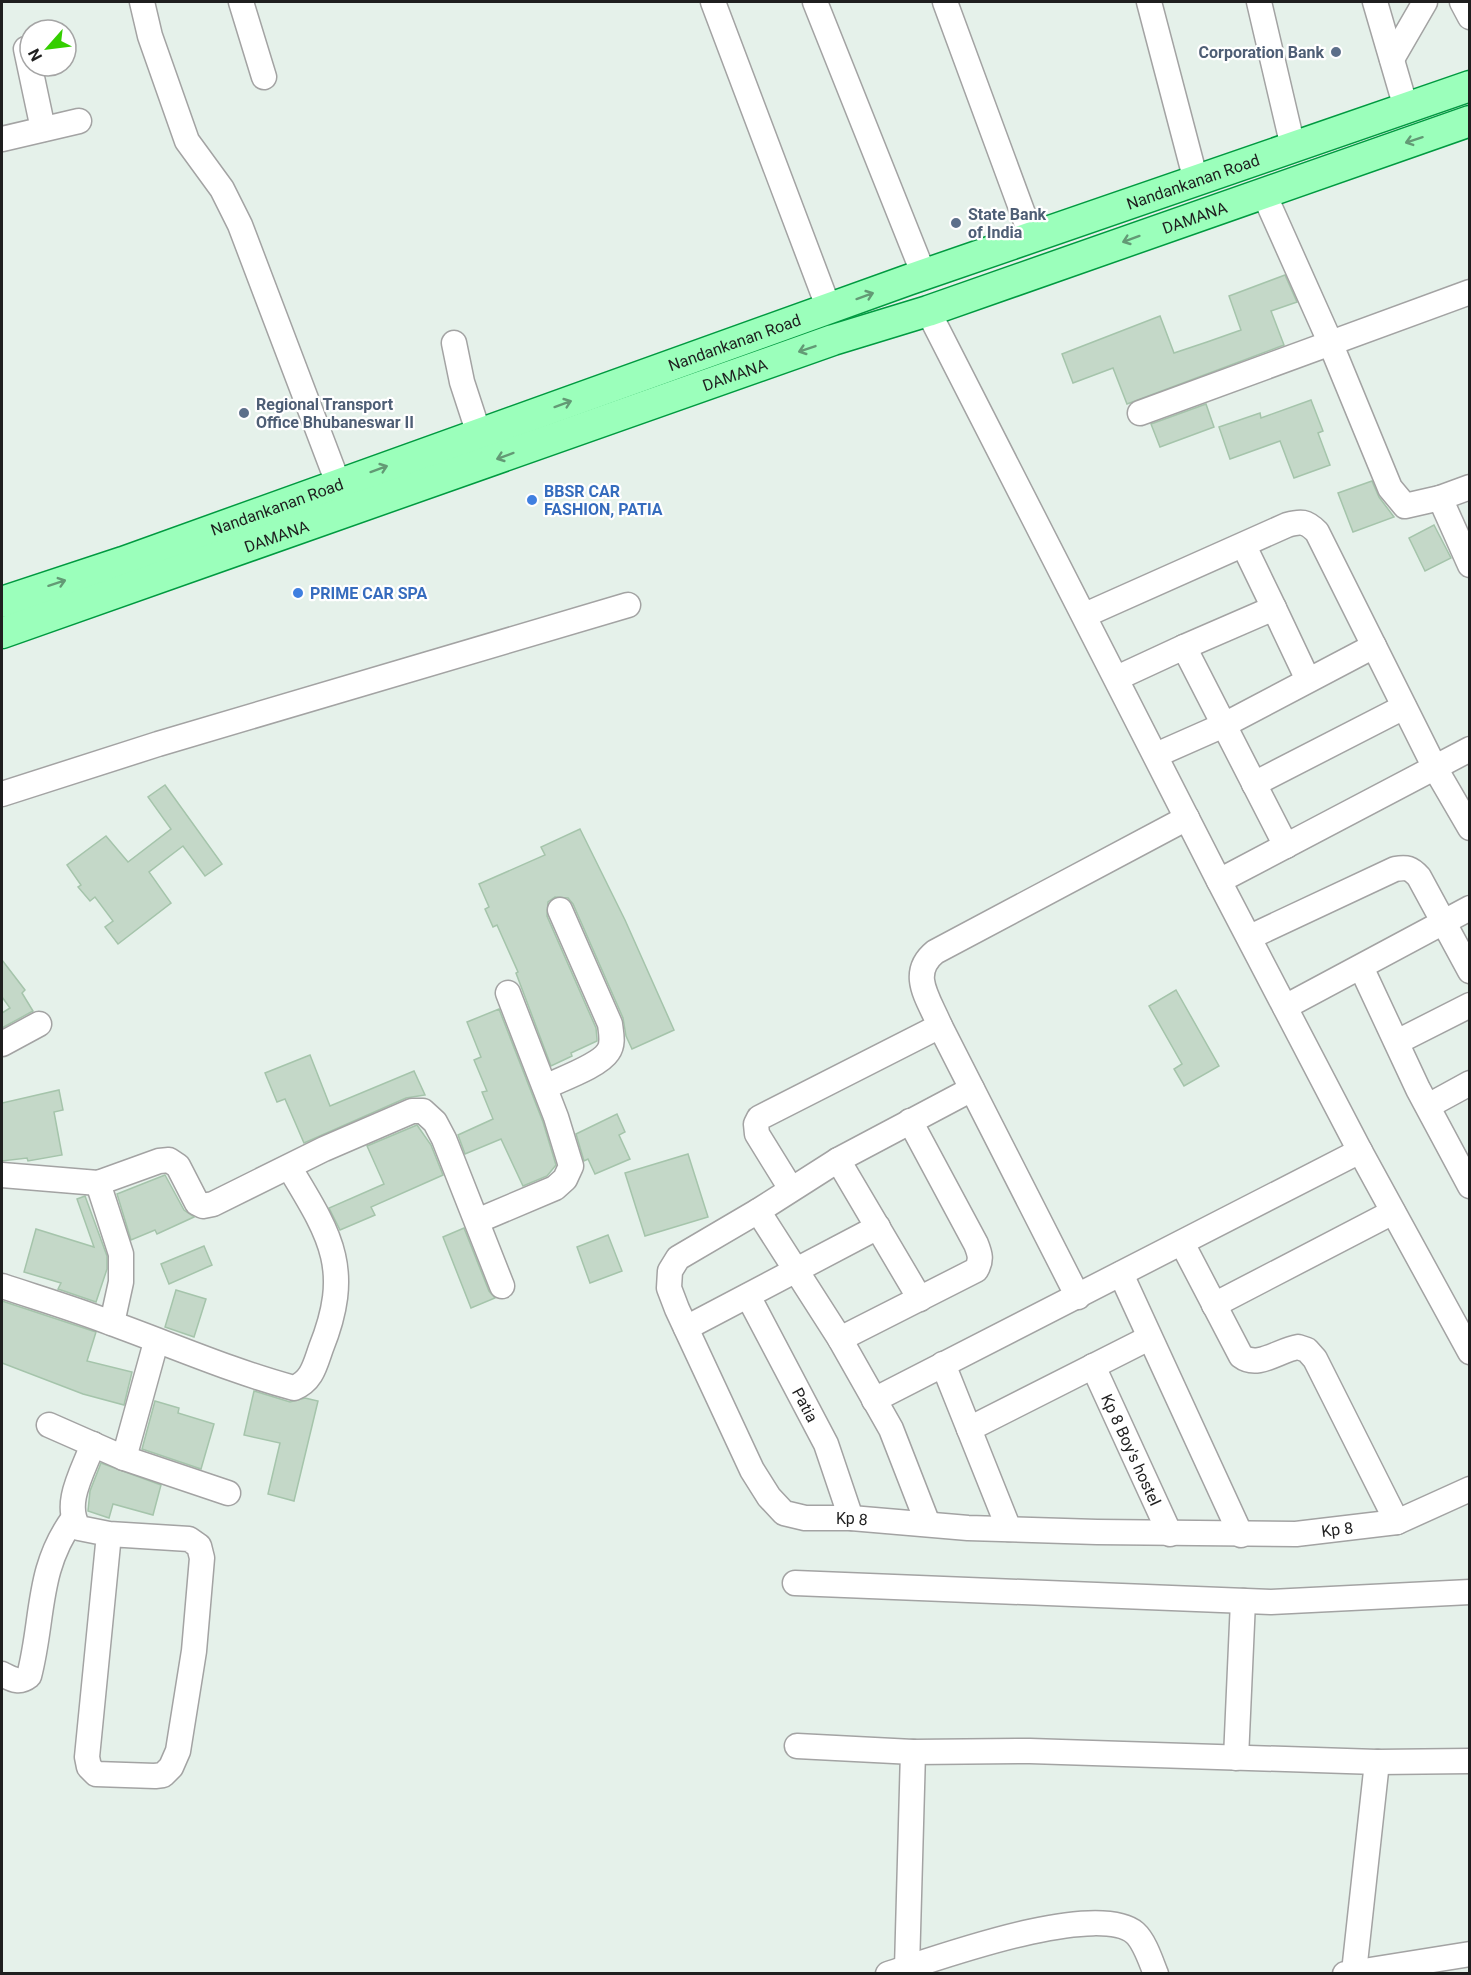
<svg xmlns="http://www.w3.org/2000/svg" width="1471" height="1975" viewBox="0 0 1471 1975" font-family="Roboto,sans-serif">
<rect width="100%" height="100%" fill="#e5f1ea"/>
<!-- building -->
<g fill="#c4d8c8" stroke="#a5c4ab" stroke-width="1.5">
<path d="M 1285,275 L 1297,302 L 1271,311 L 1284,345 L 1127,404 L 1113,368 L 1073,383 L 1062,354 L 1160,316 L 1174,353 L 1207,342 L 1241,330 L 1229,296 Z"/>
<path d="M 1311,400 L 1323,431 L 1318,433 L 1330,465 L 1294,478 L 1280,441 L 1230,459 L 1219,427 L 1260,413 L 1261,418 Z"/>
<path d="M 1206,404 L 1214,427 L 1160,447 L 1151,424 Z"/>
<path d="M 1372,481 L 1379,497 L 1394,517 L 1353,532 L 1338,493 Z"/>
<path d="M 1434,525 L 1451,558 L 1425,571 L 1409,538 Z"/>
<path d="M 165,785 L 222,864 L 205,876 L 183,846 L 149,872 L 171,903 L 118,944 L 105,927 L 113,921 L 95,897 L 90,901 L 78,887 L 81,885 L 67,865 L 106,836 L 128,862 L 171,829 L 148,797 Z"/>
<path d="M 580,829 L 625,920 L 674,1030 L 632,1049 L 626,1036 L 623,1018 L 573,904 L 568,898 L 555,897 L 548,902 L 547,916 L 596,1028 L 597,1039 L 597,1041 L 571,1053 L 572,1056 L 551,1066 L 516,973 L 518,972 L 497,925 L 493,927 L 485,909 L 489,907 L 479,884 L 545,855 L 541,847 Z"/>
<path d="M 2,960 L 25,990 L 22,993 L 33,1011 L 2,1028 L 2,1013 L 10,1008 L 2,997 Z"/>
<path d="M 1176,990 L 1219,1066 L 1184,1086 L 1174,1069 L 1182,1064 L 1149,1006 Z"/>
<path d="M 499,1009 L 543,1122 L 556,1165 L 547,1176 L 523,1186 L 501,1139 L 465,1154 L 458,1135 L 493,1119 L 482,1092 L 487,1091 L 474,1060 L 481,1057 L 467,1022 Z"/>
<path d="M 310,1055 L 330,1106 L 414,1071 L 425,1095 L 406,1098 L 304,1143 L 285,1099 L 277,1102 L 265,1073 Z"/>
<path d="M 59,1090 L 63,1110 L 54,1112 L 62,1155 L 28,1161 L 27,1158 L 2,1161 L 2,1103 Z"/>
<path d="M 617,1114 L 625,1132 L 619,1135 L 630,1159 L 595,1174 L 588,1159 L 584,1161 L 576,1134 Z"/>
<path d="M 417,1125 L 431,1145 L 443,1175 L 371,1207 L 375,1215 L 340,1230 L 329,1208 L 384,1184 L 367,1146 Z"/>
<path d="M 688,1154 L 708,1217 L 645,1236 L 625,1173 Z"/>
<path d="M 165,1175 L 184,1210 L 194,1217 L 157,1234 L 155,1230 L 131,1240 L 117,1194 Z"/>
<path d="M 85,1196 L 107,1256 L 107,1269 L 96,1302 L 58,1289 L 61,1283 L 24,1272 L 36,1229 L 94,1247 L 77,1199 Z"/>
<path d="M 464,1228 L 489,1291 L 495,1298 L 471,1308 L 443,1237 Z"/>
<path d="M 608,1235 L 622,1271 L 590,1283 L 577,1247 Z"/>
<path d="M 204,1246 L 212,1265 L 169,1284 L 161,1264 Z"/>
<path d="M 176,1290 L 206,1299 L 194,1337 L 165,1327 Z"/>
<path d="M 2,1301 L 96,1332 L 87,1361 L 132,1372 L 124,1405 L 83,1394 L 2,1363 Z"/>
<path d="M 254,1391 L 290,1402 L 305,1398 L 318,1401 L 294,1501 L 268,1494 L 280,1443 L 244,1435 Z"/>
<path d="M 155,1401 L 179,1408 L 178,1413 L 214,1424 L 201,1469 L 142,1449 Z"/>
<path d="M 101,1463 L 161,1485 L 153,1515 L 113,1504 L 109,1518 L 88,1511 L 90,1491 Z"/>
</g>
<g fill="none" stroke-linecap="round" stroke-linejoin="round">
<defs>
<g id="minor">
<path d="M 142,2 L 150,36 L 187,141 L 222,189 L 240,225 L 338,483"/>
<path d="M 241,2 L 264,77"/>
<path d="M 713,2 L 829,309"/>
<path d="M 815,2 L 924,275"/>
<path d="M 945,2 L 1032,238"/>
<path d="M 1149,2 L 1196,181"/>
<path d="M 1259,2 L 1293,147"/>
<path d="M 1375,2 L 1406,108"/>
<path d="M 1462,2 L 1470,17"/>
<path d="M 26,49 L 43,129"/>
<path d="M 1392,59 L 1425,2"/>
<path d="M 2,139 L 79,121"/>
<path d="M 1264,194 L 1327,335 L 1390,488 L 1405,506 L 1440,498 L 1470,487"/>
<path d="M 928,311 L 1219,881 L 1360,1151 L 1470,1352"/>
<path d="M 454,343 L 462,382 L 479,434"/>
<path d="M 1140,413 L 1470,292"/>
<path d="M 1440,498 L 1470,565"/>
<path d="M 1274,608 L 1308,680"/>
<path d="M 1085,615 L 1287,525 C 1301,521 1306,521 1317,532 L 1435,768 L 1470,828"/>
<path d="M 1184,647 L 1274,608 L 1244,546"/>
<path d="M 1117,678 L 1184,647 L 1286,846"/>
<path d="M 1156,755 L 1224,725 L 1374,646"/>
<path d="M 1254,784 L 1404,707"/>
<path d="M 2,794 L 158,744 L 628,605"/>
<path d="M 1219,881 L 1470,749"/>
<path d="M 1250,937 L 1395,869 C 1407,867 1411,868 1419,877 L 1470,971"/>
<path d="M 1361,967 L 1418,1089 L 1470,1186"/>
<path d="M 1285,1007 L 1470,908"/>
<path d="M 1397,1042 L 1470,1005"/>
<path d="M 2,1044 L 39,1024"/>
<path d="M 545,1087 C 561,1079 599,1066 608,1052 C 614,1044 611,1033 610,1024 L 560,910"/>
<path id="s1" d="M 972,1089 L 838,1160 L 758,1211 L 678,1258 L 670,1271 L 669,1288 L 677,1309 L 752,1470 L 769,1497 L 784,1513 L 805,1518 L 851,1518 L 968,1528 L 1097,1532 L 1296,1534 L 1397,1522 L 1470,1489"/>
<path d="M 1428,1106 L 1470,1083"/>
<path d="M 838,1160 L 920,1299"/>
<path d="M 2,1175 L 98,1183 L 159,1161 L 169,1160 L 178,1166 L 197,1203 L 203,1206 L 213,1204 L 324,1149 L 412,1111 L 423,1111 L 435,1122 L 444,1139 L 502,1286"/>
<path d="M 98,1183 L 121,1254 L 121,1282 L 112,1323"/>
<path d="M 791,1189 L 757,1134 L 756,1124 L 759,1118 L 940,1026"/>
<path d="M 758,1211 L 840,1339 L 891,1429 L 928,1524"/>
<path d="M 477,1221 L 555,1188 L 565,1179 L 571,1166 L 556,1117 L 508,993"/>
<path d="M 1182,1243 L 1241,1356 C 1258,1369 1279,1350 1298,1347 L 1307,1350 L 1315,1359 L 1397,1522"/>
<path d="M 1121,1274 L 1241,1535"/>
<path d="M 2,1286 C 38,1298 75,1309 111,1323 C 172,1345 231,1371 294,1388 C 312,1381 315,1365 321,1348 C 353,1268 330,1235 289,1167"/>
<path id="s2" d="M 748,1296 L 826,1444 L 851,1518"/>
<path d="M 1078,1297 L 940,1026 C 929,999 908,974 935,952 L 1187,818"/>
<path d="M 1214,1305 L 1393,1212"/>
<path d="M 686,1328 L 878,1227"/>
<path d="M 840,1339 L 976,1270 C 982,1260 980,1254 976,1244 L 910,1121"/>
<path d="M 943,1364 L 1009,1529"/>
<path id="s3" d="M 1093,1366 L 1170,1534"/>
<path d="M 874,1400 L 1360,1151"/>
<path d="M 49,1425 L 124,1458 L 228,1493"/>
<path d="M 969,1429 L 1149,1338"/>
<path d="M 93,1444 C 84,1470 62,1504 79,1528 L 109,1534 L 189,1539 L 199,1546 L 202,1558 L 194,1651 L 178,1751 L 171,1767 L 163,1775 L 155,1776 L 96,1774 L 89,1767 L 87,1757 L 109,1534"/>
<path d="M 124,1458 L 156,1342"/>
<path d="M 795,1583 L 1271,1602 L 1470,1592"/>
<path d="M 2,1674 C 12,1679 19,1684 29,1676 C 44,1619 36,1570 73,1519"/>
<path d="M 797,1746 L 913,1752 L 1030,1751 L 1377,1762 L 1470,1761"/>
<path d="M 1236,1758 L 1243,1601"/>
<path d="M 907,1968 L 913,1752"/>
<path d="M 1354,1972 L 1377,1762"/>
<path d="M 888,1974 C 935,1959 1096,1900 1135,1933 C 1145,1942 1151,1962 1156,1974"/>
<path d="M 1345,1974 L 1470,1954"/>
</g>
<g id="major">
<path id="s4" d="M 2,602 L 123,562 L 908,280 L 1470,86"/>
<path id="s5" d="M 2,633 L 833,340 L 928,311 L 1470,121"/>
</g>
</defs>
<!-- minor casing -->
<use href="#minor" stroke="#a3a3a3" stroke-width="27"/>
<!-- major casing -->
<use href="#major" stroke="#009a40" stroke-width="33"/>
<!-- minor -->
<use href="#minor" stroke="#fff" stroke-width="24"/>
<!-- major -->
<use href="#major" stroke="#9bffbb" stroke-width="30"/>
</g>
<!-- one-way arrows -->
<defs><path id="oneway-shaft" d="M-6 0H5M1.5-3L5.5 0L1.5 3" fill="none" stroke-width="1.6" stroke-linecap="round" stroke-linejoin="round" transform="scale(1.5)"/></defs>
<g stroke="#639a75">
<use href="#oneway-shaft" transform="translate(1414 140) rotate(162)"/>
<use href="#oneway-shaft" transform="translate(1131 239) rotate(160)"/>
<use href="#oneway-shaft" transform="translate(865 296) rotate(-20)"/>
<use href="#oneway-shaft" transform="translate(807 349) rotate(161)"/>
<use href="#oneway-shaft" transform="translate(563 404) rotate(-20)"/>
<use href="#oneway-shaft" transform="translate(505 456) rotate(160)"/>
<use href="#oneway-shaft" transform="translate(379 469) rotate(-20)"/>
<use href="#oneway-shaft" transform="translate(57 583) rotate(-18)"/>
</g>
<!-- markers -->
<g fill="#5c6f8a" stroke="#fff" stroke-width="2">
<circle cx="1336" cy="52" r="6"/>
<circle cx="956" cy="223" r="6"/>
<circle cx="244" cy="413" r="6"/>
</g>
<g fill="#3f7fe0" stroke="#fff" stroke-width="2">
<circle cx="532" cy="500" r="6"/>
<circle cx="298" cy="593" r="6"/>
</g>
<g text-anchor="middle" stroke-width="4.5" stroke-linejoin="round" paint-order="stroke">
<!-- service labels -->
<g font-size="16" font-weight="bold" fill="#4e5e75" stroke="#fff" text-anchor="start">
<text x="1324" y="58" text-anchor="end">Corporation Bank</text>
<text x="968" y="220">State Bank<tspan x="968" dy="18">of India</tspan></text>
<text x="256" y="410">Regional Transport<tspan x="256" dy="18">Office Bhubaneswar II</tspan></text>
</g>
<!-- street labels -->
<g font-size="16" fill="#1f1f1f" stroke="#fff">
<text dy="6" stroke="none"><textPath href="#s4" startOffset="1263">Nandankanan Road</textPath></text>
<text dy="6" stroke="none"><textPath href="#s5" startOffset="1263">DAMANA</textPath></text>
<text dy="6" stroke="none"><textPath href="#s4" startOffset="777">Nandankanan Road</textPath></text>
<text dy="6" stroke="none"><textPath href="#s5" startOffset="777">DAMANA</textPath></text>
<text dy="6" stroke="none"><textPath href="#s4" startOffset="291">Nandankanan Road</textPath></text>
<text dy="6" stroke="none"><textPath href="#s5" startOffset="291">DAMANA</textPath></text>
<text dy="6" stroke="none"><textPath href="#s2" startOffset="123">Patia</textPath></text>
<text dy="6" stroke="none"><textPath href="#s3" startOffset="92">Kp 8 Boy's hostel</textPath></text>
<text dy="6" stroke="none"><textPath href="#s1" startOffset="694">Kp 8</textPath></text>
<text dy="6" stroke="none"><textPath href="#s1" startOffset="1180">Kp 8</textPath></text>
</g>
<!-- shop labels -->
<g font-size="16" font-weight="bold" fill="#366cbe" stroke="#fff" text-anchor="start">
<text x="544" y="497">BBSR CAR<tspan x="544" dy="18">FASHION, PATIA</tspan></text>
<text x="310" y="599">PRIME CAR SPA</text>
</g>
</g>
<!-- border -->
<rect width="1471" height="1975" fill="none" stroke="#1f1f1f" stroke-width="6"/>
<!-- north arrow -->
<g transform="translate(48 48) rotate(242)"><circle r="28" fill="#ffffff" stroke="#a5a5a5" stroke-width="1.5"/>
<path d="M0-4.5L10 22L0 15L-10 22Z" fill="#34ce00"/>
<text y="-9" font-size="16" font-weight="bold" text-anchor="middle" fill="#1f1f1f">N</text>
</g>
</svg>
